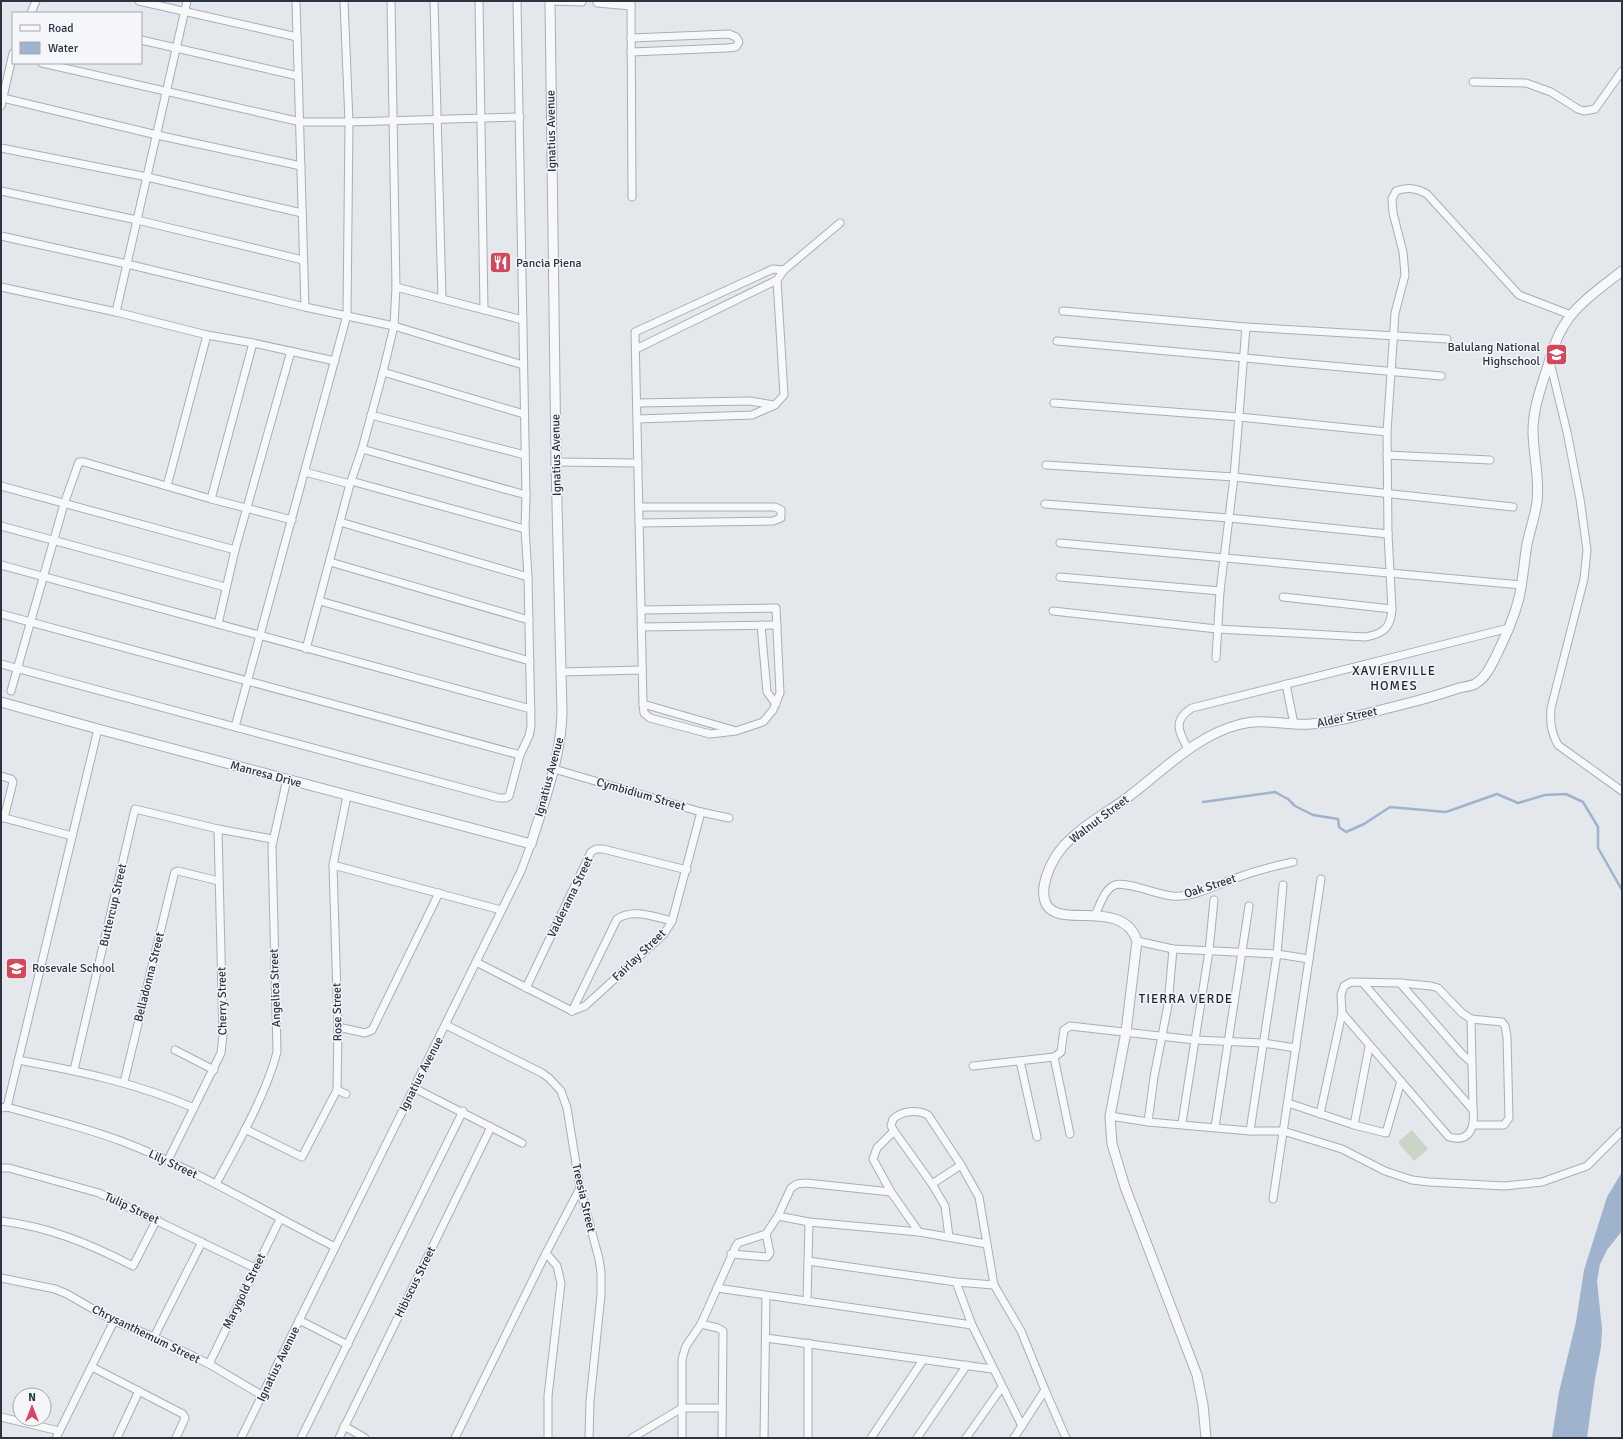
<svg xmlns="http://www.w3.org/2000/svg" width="1623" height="1439" viewBox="0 0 1623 1439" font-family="Signika,sans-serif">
<rect width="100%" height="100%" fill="#e4e7ec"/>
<!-- green -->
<path fill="#c9d6c5" d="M 1412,1130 L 1428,1149 L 1414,1161 L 1398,1142 Z"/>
<!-- water -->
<path fill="#9fb4cc" d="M 1622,1172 L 1622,1231 L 1607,1250 L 1600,1264 L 1597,1281 L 1602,1329 L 1601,1347 L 1595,1379 L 1587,1438 L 1552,1438 L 1559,1392 L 1576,1322 L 1584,1270 L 1607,1197 Z"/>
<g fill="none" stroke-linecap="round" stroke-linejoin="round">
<!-- stream -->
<path stroke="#9fb4cc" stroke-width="2.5" d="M 1203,802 L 1275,792 L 1288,799 L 1295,806 L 1313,815 L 1338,819 L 1339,827 L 1346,832 L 1364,824 L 1390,807 L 1446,812 L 1497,794 L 1518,803 L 1545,795 L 1566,794 L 1583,802 L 1598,827 L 1598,848 L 1622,890"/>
<defs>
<g id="minor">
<path d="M 139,1 L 297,37"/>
<path d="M 296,1 L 305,307"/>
<path d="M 434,1 L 442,298"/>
<path d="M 479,1 L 484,310"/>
<path d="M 550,1 L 582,2"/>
<path d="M 631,1 L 632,197"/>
<path d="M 597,3 L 631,6"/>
<path d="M 31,13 L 36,1"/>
<path d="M 631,38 L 729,34 L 736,37 L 739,42 L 736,47 L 727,48 L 631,52"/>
<path d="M 141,40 L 298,76"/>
<path d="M 42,63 L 301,122 L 349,122 L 520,117"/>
<path d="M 1473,82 L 1526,83 L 1551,92 L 1578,109 L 1584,111 L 1595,109 L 1622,71"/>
<path d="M 3,98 L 157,135 L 301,166"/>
<path d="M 1,106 L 13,53"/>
<path d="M 1,148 L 147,177 L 302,213"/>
<path d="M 1,191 L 137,220 L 303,260"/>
<path d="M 1,236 L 127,264 L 305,307 L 394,326 L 523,365"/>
<path d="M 1,287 L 116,312 L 207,335 L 253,343 L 335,361"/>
<path d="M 396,287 L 523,320"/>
<path d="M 1063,311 L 1246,327 L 1447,339"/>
<path d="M 116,312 L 187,1"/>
<path d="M 1057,341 L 1441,376"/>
<path d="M 636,349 L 777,280 L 784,270 L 840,223"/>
<path d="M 1550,362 L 1567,432 L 1580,499 L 1587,550 L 1584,579 L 1551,708 C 1550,723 1551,732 1558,745 L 1622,791"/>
<path d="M 383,372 L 524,414"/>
<path d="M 637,403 L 750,401 L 774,405"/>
<path d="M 1054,403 L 1239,417 L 1387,432"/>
<path d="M 371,415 L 525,455"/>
<path d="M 638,419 L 752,415 L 775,405 L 784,395 L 777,280"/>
<path d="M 362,449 L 526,495"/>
<path d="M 1387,455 L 1490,460"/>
<path d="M 556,462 L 638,463"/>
<path d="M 1046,465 L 1234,477 L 1513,507"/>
<path d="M 305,472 L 350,484"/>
<path d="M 351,481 L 525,529"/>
<path d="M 1,486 L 235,550"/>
<path d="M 167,486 L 207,335"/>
<path d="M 211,499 L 253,343"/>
<path d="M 1045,504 L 1229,518 L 1388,534"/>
<path d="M 639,507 L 775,507 L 781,510 L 781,518 L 773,521 L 639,523"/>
<path d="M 340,522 L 528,577"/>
<path d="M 1,526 L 225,587"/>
<path d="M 1060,543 L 1521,585"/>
<path d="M 330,562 L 529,620"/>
<path d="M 1,565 L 531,709"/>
<path d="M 1060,577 L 1220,591"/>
<path d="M 1283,597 L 1392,609"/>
<path d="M 320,601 L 530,661"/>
<path d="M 641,610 L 776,608 L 780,693 L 773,710 L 763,722 L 736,731 L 710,734 L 650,718 L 644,713 L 643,704 L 635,332 L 773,269 L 784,270"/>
<path d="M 1053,611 L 1217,629 L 1365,637 C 1384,634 1391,627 1392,609 L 1388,534 L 1387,432 L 1395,313 L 1405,275 L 1403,252 L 1393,213 L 1392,199 L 1396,191 C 1408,187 1416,188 1427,194 L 1519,295 L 1571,315"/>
<path d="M 1,614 L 520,755"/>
<path d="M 218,624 L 235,550 L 291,351"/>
<path d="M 761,625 L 767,692 L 776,704"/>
<path d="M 641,627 L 777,625"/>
<path d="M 306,649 L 350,484 L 362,449 L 383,372 L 394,326 L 396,287 L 391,1"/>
<path d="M 1216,658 L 1220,591 L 1234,477 L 1246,327"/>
<path d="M 1,664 L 499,798 L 506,798 L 509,796 L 520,755 L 529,736 L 531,726 L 528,577 L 525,529 L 526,495 L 517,1"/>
<path d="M 561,672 L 642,670"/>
<path d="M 1286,684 L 1294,724"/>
<path d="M 11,691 L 64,504 L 79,462 L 84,462 L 211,499 L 292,520"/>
<path d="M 643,704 L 733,730"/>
<path d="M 235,727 L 347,315 L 349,122 L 344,1"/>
<path d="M 1188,749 C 1179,733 1172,720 1192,708 L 1509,628"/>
<path d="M 554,769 L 701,812 L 729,818"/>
<path d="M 1,776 L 11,779 L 13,782 L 4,818"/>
<path d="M 1,817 L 72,836"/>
<path d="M 333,865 L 501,910"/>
<path d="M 1095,915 C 1100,906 1104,889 1115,885 C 1125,881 1159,895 1172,896 C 1194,898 1216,885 1236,878 C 1255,871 1274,866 1293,862"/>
<path d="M 1137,941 L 1173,949 L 1277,954 L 1309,959"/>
<path d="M 476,962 L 572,1011"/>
<path d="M 1400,983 L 1462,1054 L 1471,1062"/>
<path d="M 526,988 L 591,852 L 596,849 L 603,849 L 687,870"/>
<path d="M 572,1011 L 585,1006 L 664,934 L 672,921 L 701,812"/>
<path d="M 572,1011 L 617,919 C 633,908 654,917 672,921"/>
<path d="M 1342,1013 L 1449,1137 C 1470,1143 1475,1127 1473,1110 L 1363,983"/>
<path d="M 446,1025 L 542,1073 L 549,1078 L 561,1091 L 567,1108 L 580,1188 L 599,1259 L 601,1272 L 601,1295 L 590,1401 L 589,1438"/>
<path d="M 338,1027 L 365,1033 L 372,1030 L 439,893"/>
<path d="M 175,1050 L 214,1070"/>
<path d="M 1054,1057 L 1070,1134"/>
<path d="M 18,1060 C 78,1071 137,1083 194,1108"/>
<path d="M 1020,1061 L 1037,1137"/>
<path d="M 973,1066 L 1054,1057 L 1061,1052 L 1064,1030 L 1070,1026 L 1195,1040 L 1263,1043 L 1296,1048"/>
<path d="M 74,1070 L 135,809 L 218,829 L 272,839"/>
<path d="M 124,1082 L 174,875 L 175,872 L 178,871 L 219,881"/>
<path d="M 414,1088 L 522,1143"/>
<path d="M 337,1090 L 346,1094"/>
<path d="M 1288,1103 L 1354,1125 L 1386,1133 L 1401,1081"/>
<path d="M 7,1107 L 98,729"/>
<path d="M 1,1108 L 7,1107 C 45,1118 84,1127 121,1141 C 195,1169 264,1211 335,1247"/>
<path d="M 1473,1110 L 1471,1019 L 1502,1022 L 1505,1026 L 1507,1037 L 1509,1118 L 1504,1125 L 1474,1125"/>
<path d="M 1320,1114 L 1342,1013 L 1341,995 L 1344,986 L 1351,982 L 1400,983 L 1431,986 L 1438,988 L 1462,1013 L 1471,1019"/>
<path d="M 1110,1116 L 1148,1122 L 1250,1131 L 1283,1131 L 1342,1149 L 1385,1171 L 1412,1180 L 1429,1182 L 1505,1186 L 1542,1182 L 1587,1166 L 1622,1131"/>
<path d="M 1148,1122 L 1154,1077 L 1168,1005 L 1173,949"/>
<path d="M 1182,1123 L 1209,951 L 1214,900"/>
<path d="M 1354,1125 L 1369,1047"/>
<path d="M 1215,1127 L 1249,906"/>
<path d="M 245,1129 L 302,1157 L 337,1090 L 338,1027 L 333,865 L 347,796"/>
<path d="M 894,1131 L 932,1184 L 945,1206 L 949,1237"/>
<path d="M 1250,1131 L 1277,954 L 1283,885"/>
<path d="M 168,1160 L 221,1053 L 223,1036 L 218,829"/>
<path d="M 1,1168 L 9,1168 L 99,1193 L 255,1268"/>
<path d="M 216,1184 C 237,1145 266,1095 277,1052 L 272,846 L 287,779"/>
<path d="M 932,1184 L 961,1165"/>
<path d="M 1273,1199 L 1321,879"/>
<path d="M 778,1216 L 809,1222 L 919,1232 L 987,1244"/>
<path d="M 1,1221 C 50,1227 90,1244 133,1266 L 157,1219"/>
<path d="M 919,1232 L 891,1192 L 873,1159 L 877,1148 L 894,1131 L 891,1126 L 893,1119 C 902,1111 917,1109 928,1115 L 961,1165 L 979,1197 L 994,1285 L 1021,1331 L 1045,1390"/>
<path d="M 546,1253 L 557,1266 L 561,1283 L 548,1396 L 548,1438"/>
<path d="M 731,1254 L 767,1257 L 770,1253 L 766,1234"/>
<path d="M 808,1261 L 956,1282 L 994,1285"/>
<path d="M 1,1278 L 55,1289 L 67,1294 L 114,1321 L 154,1337 L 209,1364 L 263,1396"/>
<path d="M 956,1282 L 972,1325 L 1022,1426"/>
<path d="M 717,1288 L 972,1325"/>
<path d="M 807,1300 L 809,1222"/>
<path d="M 299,1320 L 348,1345"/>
<path d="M 701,1324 L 736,1246 L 738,1243 L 766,1234 L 778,1216 L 791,1188 L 797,1184 L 806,1183 L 891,1192"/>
<path d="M 154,1337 L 202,1242"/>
<path d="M 766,1338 L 992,1369"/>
<path d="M 808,1343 L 808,1438"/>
<path d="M 209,1364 L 280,1219"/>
<path d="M 92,1367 L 183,1414 L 185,1418 L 176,1438"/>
<path d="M 1,1417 L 59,1431"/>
<path d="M 344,1426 L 365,1438"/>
<path d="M 56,1438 L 114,1321"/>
<path d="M 117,1438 L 139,1391"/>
<path d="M 241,1438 L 521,871 L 531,844"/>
<path d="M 301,1438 L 463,1111"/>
<path d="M 339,1438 L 491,1127"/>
<path d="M 455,1438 L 546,1253 L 580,1188"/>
<path d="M 632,1438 L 682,1408 L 722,1408"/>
<path d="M 682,1438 L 682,1359 L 686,1346 L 701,1324 L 718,1328 L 723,1331 L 722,1438"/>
<path d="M 764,1438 L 766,1296"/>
<path d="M 871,1438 L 923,1360"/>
<path d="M 917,1438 L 967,1365"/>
<path d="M 966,1438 L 1002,1387"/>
<path d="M 1014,1438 L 1045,1390 L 1066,1438"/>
</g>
<g id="tertiary">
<path d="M 1,702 L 98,729 L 531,844 C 544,801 561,758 562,713 L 556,462 L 550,1"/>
<path d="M 1206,1438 L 1203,1405 L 1197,1375 L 1125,1187 L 1112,1144 L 1110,1116 L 1126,1032 L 1137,941 C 1122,894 1049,935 1044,897 C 1042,884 1049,867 1056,856 C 1072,831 1104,815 1127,798 C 1163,771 1196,735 1241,724 C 1265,718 1287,726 1311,724 C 1345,721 1379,710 1412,702 C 1428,698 1444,693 1459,688 C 1464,687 1471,686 1475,684 C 1486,678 1492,664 1497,654 C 1506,635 1514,618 1519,598 C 1523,580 1524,562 1527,544 C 1530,530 1535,516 1537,502 C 1540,478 1533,454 1533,431 C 1533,407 1542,385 1549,362 C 1553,350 1556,338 1563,327 C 1576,304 1602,287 1622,271"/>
</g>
</defs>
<!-- minor casing -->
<use href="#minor" stroke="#a9aeb7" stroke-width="9"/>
<!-- tertiary casing -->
<use href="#tertiary" stroke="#a9aeb7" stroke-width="11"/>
<!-- minor -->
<use href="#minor" stroke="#f7f8fa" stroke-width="7"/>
<!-- tertiary -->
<use href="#tertiary" stroke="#f7f8fa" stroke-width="9"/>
</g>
<!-- icons -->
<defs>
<symbol id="restaurant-square" viewBox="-11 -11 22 22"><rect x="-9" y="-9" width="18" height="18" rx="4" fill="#d1495b" stroke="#f4f6f9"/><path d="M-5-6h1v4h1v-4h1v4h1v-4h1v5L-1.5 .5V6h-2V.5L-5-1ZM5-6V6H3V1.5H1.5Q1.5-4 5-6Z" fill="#fff"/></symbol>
<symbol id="school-square" viewBox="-11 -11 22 22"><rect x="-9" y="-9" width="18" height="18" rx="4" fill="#d1495b" stroke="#f4f6f9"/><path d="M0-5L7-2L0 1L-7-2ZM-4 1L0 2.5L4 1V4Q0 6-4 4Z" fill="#fff"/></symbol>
</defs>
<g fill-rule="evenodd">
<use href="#restaurant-square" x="488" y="250" width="25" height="25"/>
<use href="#school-square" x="1544" y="342" width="25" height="25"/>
<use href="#school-square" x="4" y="956" width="25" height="25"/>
</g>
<g text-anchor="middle" stroke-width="3" stroke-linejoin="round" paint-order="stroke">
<!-- street labels -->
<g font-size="12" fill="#2b3445" stroke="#f4f6f9">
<text transform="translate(551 131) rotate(-91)" y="4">Ignatius Avenue</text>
<text transform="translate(556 455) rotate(-91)" y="4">Ignatius Avenue</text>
<text transform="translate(1347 717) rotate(-12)" y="4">Alder Street</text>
<text transform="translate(266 774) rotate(15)" y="4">Manresa Drive</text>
<text transform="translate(549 777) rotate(-75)" y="4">Ignatius Avenue</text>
<text transform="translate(641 794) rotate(16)" y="4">Cymbidium Street</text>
<text transform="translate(1099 819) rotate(-37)" y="4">Walnut Street</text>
<text transform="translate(1210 886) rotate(-18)" y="4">Oak Street</text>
<text transform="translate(570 897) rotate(-64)" y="4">Valderama Street</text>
<text transform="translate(113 905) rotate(-77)" y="4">Buttercup Street</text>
<text transform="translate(639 955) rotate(-44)" y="4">Fairlay Street</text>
<text transform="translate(149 977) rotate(-76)" y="4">Belladonna Street</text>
<text transform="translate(275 988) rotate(-92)" y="4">Angelica Street</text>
<text transform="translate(222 1001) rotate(-91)" y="4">Cherry Street</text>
<text transform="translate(337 1012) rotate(-91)" y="4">Rose Street</text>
<text transform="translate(421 1074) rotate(-63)" y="4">Ignatius Avenue</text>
<text transform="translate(173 1164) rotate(25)" y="4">Lily Street</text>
<text transform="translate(584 1198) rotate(77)" y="4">Treesia Street</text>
<text transform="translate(132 1208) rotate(25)" y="4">Tulip Street</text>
<text transform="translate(415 1282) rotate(-64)" y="4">Hibiscus Street</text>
<text transform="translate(244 1291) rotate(-64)" y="4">Marygold Street</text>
<text transform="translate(146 1334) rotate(26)" y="4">Chrysanthemum Street</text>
<text transform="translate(278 1364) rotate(-64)" y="4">Ignatius Avenue</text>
</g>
<!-- poi labels -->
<g font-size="12" fill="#2b3445" stroke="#f4f6f9" text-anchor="start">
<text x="516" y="267">Pancia Piena</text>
<text x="1540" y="351" text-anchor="end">Balulang National<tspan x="1540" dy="14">Highschool</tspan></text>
<text x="32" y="972">Rosevale School</text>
</g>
<!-- neighbourhood labels -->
<g font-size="13" letter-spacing="1" fill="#1d2536" stroke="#f4f6f9">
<text x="1394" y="675">XAVIERVILLE<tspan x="1394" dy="15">HOMES</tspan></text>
<text x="1186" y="1003">TIERRA VERDE</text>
</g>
</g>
<!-- border -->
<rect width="1623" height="1439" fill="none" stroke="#2b3445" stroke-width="4"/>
<!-- legend -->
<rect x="12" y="12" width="130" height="52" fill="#f4f6f9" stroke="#a4a8b1"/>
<rect x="20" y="25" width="20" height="6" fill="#f7f8fa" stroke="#a4a8b1"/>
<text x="48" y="32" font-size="12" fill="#2b3445">Road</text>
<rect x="20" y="42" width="20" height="12" fill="#9fb4cc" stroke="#a4a8b1"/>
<text x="48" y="52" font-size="12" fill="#2b3445">Water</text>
<!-- north arrow -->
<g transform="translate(32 1407)"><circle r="19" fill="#f4f6f9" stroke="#a4a8b1"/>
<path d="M0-3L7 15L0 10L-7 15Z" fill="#d1495b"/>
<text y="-6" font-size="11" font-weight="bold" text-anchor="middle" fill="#2b3445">N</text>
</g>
</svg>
